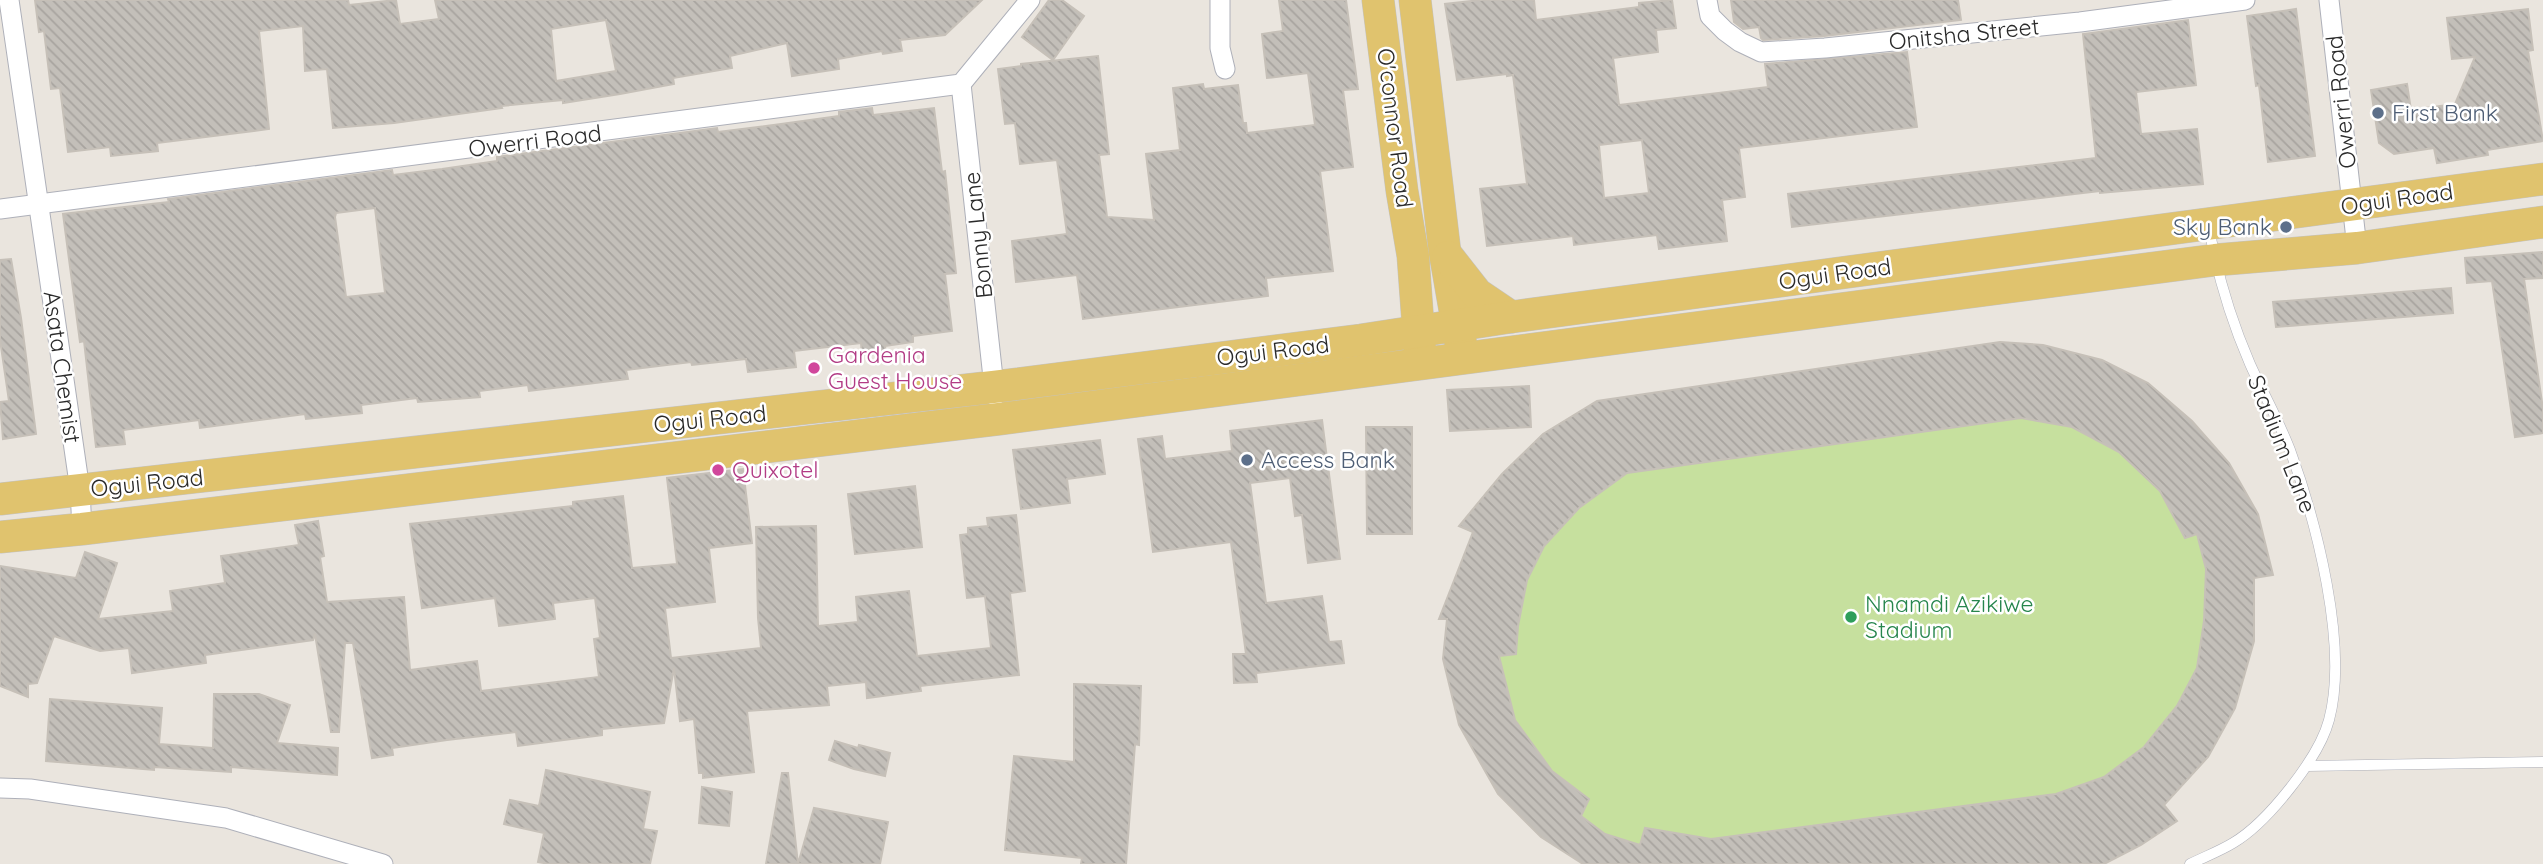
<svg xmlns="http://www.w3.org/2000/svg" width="2543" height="864" viewBox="0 0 2543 864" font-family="Quicksand,sans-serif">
<defs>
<pattern id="building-back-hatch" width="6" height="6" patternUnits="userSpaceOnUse" patternTransform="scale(1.75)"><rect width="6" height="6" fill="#c3bfb9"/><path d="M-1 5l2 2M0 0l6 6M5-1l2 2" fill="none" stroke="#a8a49f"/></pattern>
</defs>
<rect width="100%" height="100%" fill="#eae5de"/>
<!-- pitch -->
<path fill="#c6e09e" d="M 2000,342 L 2043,345 L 2192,421 L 2229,463 L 2258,514 L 2273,575 L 2254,578 L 2254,641 L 2235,708 L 2208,757 L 2164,805 L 2177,821 L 2141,845 L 2104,864 L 1583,864 L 1541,837 L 1498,794 L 1459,725 L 1443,659 L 1449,593 L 1473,533 L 1459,526 L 1502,474 L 1543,434 L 1597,401 Z"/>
<!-- building -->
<g fill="url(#building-back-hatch)" stroke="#c6c0b8" stroke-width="2" fill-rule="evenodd">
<path d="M 35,0 L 348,0 L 349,5 L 396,0 L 400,24 L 439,19 L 435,0 L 982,0 L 945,35 L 900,40 L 902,51 L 883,54 L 882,51 L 838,59 L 839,69 L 792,76 L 787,43 L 730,56 L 732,68 L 673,78 L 674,84 L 620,94 L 563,103 L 563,100 L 501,106 L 502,108 L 394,123 L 333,128 L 327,69 L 305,71 L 303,26 L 259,31 L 269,129 L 157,143 L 158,151 L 111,156 L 110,147 L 68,152 L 60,88 L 51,89 L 44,31 L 39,32 ZM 606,20 L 616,71 L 556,81 L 551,29 Z"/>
<path d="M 1049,0 L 1062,0 L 1084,16 L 1053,60 L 1022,37 Z"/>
<path d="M 1279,0 L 1346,0 L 1358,89 L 1343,90 L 1353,167 L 1320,171 L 1333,271 L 1266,278 L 1268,296 L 1083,319 L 1077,275 L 1016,282 L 1012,241 L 1067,234 L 1057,160 L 1020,164 L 1015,123 L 1005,124 L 998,69 L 1021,66 L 1021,64 L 1098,56 L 1109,154 L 1099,155 L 1107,217 L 1154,220 L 1146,154 L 1180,150 L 1173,88 L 1203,84 L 1204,89 L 1238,85 L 1243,123 L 1246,123 L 1247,133 L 1315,125 L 1308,73 L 1267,78 L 1262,34 L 1283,31 Z"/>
<path d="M 1480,0 L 1534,0 L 1536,20 L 1639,7 L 1639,3 L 1672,0 L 1676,28 L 1656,30 L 1658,52 L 1613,58 L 1619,105 L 1768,87 L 1765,64 L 1907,52 L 1917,127 L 1739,148 L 1745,197 L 1722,200 L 1727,241 L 1659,249 L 1657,235 L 1574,245 L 1573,236 L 1487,246 L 1480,189 L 1527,184 L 1513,75 L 1507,76 L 1507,74 L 1457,80 L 1445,4 ZM 1642,140 L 1649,193 L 1604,198 L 1599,145 Z"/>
<path d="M 1731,0 L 1958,0 L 1961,20 L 1824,36 L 1763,40 L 1761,38 L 1759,27 L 1743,29 L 1734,22 Z"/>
<path d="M 2296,9 L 2315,156 L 2268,162 L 2259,85 L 2256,86 L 2247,16 Z"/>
<path d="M 2528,9 L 2533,50 L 2528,51 L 2543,141 L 2487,150 L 2488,155 L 2437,163 L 2434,148 L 2394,154 L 2379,143 L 2371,90 L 2407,84 L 2411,110 L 2455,104 L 2475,57 L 2452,59 L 2447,18 Z"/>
<path d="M 2188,20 L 2196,85 L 2136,92 L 2141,134 L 2197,129 L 2203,184 L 2100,193 L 2100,191 L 1792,227 L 1788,194 L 2096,158 L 2083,34 Z"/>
<path d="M 872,108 L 873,115 L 934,108 L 942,172 L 945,171 L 956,273 L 945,274 L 952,331 L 913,336 L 913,342 L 885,346 L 886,353 L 862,355 L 861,343 L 794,351 L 796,367 L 748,372 L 746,359 L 692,365 L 691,362 L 626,370 L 628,379 L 587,384 L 529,391 L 528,385 L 479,391 L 480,397 L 418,402 L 417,398 L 361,405 L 362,413 L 306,419 L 305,414 L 200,428 L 199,420 L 123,430 L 125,444 L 96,447 L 84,341 L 80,342 L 63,214 L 169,202 L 168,199 L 392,170 L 393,175 L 442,169 L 497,161 L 497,157 L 717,128 L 718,132 L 781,124 L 839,116 L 839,112 ZM 375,208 L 385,293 L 346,297 L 335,217 L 336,213 Z"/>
<path d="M 2543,252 L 2543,278 L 2524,279 L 2543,409 L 2543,433 L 2515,437 L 2492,281 L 2467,283 L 2465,258 Z"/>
<path d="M 11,259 L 21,318 L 36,434 L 3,439 L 0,402 L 9,401 L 0,340 L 0,260 Z"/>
<path d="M 2451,288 L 2453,313 L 2276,327 L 2273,302 Z"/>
<path d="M 2000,342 L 2043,345 L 2102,360 L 2148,383 L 2192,421 L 2229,463 L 2258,514 L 2273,575 L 2254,578 L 2254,641 L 2235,708 L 2208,757 L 2164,805 L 2177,821 L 2141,845 L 2104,864 L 1583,864 L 1541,837 L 1498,794 L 1459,725 L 1443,659 L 1447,619 L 1439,619 L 1473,532 L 1459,526 L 1502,474 L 1543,434 L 1597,401 ZM 2021,418 L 2072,427 L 2119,452 L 2160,491 L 2185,538 L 2197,534 L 2206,569 L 2204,621 L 2197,668 L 2177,706 L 2144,747 L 2104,777 L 2056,794 L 1711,839 L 1645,828 L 1640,845 L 1605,834 L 1581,816 L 1589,799 L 1552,771 L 1515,720 L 1499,656 L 1516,654 L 1518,626 L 1527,580 L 1544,546 L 1579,508 L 1627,473 Z"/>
<path d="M 1529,386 L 1531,427 L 1450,431 L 1447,390 Z"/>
<path d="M 1322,420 L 1340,559 L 1308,563 L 1302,515 L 1295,516 L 1290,478 L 1250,483 L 1266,603 L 1322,596 L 1329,642 L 1341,641 L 1344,663 L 1256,673 L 1257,682 L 1234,683 L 1233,654 L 1246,654 L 1231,542 L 1153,552 L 1138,439 L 1162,436 L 1165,459 L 1232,451 L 1230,431 Z"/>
<path d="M 1366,427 L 1412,427 L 1412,534 L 1367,534 Z"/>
<path d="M 1100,440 L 1105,474 L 1067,479 L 1070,503 L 1021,509 L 1013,450 Z"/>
<path d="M 743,469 L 752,543 L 709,548 L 715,602 L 665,608 L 671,658 L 761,648 L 758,618 L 756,527 L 816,526 L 818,626 L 858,622 L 856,597 L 909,591 L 917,656 L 991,648 L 985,596 L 967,598 L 960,535 L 968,534 L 968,528 L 988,526 L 987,518 L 1016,515 L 1025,591 L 1010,593 L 1019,675 L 920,686 L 921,691 L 867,698 L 866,682 L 827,686 L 829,705 L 747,711 L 754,772 L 703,778 L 703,773 L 699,773 L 694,719 L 680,721 L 674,668 L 664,723 L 602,729 L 602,735 L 518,746 L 516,732 L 447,740 L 392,748 L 393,755 L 372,758 L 353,643 L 345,643 L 339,732 L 331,732 L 315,634 L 313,640 L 205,655 L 206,663 L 132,673 L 129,648 L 100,651 L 54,636 L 37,683 L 28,684 L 28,697 L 0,686 L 0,566 L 76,578 L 85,552 L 117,563 L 98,619 L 173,611 L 170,591 L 225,583 L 221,556 L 299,545 L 295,525 L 318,521 L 324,556 L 320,557 L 327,602 L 404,597 L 410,670 L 477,661 L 481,691 L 599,677 L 594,639 L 600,638 L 595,598 L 553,603 L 555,619 L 499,626 L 495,598 L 422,608 L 410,524 L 573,506 L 573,502 L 623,496 L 632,568 L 677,564 L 667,478 Z"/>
<path d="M 915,486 L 922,547 L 855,554 L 848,494 Z"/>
<path d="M 1074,684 L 1141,686 L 1139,745 L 1135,744 L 1126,864 L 1081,864 L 1082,858 L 1005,850 L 1014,756 L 1074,762 Z"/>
<path d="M 214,694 L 259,694 L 290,705 L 277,743 L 338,748 L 337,775 L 231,767 L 231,772 L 154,767 L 154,770 L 46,761 L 50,699 L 162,708 L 159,744 L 213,748 Z"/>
<path d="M 835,741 L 858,748 L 859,745 L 890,753 L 885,776 L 854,769 L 829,760 Z"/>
<path d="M 546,770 L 650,792 L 643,829 L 657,831 L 650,864 L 549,864 L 538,862 L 544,833 L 504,824 L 510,800 L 539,806 Z"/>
<path d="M 782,773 L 788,773 L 798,864 L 814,808 L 888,822 L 880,864 L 766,864 Z"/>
<path d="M 702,787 L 732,792 L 729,826 L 699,823 Z"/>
</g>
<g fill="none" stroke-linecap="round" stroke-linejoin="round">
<defs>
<g id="service">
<path d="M 2307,766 L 2543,762"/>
<path d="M 2190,864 C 2204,857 2220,851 2233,843 C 2267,823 2319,758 2329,720 C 2349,646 2316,521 2290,450 C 2279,421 2263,393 2250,364 C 2231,320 2217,274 2209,227"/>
</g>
<g id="minor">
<path d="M 9,0 L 80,490 L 82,529"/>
<path d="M 1220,0 L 1220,48 L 1225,69"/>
<path d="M 1707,0 L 1710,16 L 1725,31 L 1740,42 L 1761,52 L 1825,48 L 2080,22 L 2245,0"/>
<path d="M 2329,0 L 2357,248"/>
<path d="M 961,84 L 995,396"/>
<path d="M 0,209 L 961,84 L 1030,0"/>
<path d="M 0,788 L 30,789 L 226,818 L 383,864"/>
</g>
<g id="primary">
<path d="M 1378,0 L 1402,191 L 1413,256 L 1420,352"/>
<path d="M 1415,0 L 1445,253 L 1461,345"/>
<path d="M 1448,257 L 1477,294 L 1511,317"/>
<path d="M 0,499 L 993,387 L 1361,340 L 1511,317 L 2543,179"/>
<path d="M 0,537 L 82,529 L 999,419 L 2215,260 L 2357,248 L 2543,222"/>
</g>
</defs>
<!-- service casing -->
<use href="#service" stroke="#aeb0b9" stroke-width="11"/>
<!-- minor casing -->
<use href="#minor" stroke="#aeb0b9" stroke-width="21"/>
<!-- primary casing -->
<use href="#primary" stroke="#c3c3c3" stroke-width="33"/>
<!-- service -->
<use href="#service" stroke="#fff" stroke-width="10"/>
<!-- minor -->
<use href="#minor" stroke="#fff" stroke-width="19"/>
<!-- primary -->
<use href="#primary" stroke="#e0c36e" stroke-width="32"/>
</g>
<!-- markers -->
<g fill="#5c6f8a" stroke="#fff" stroke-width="2.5">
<circle cx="2378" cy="113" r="7"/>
<circle cx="2286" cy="227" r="7"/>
<circle cx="1247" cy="460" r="7"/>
</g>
<g fill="#d1479c" stroke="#fff" stroke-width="2.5">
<circle cx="814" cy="368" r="7"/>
<circle cx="718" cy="470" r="7"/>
</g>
<circle fill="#2e9e5b" stroke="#fff" stroke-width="2.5" cx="1851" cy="617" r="7"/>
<g text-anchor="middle" stroke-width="5" stroke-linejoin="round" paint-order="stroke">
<!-- street labels -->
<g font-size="23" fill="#2a2a2a" stroke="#fff">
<text transform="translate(1964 34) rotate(-6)" y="8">Onitsha Street</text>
<text transform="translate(2341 102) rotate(-96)" y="8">Owerri Road</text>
<text transform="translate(1395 128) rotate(83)" y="8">O'connor Road</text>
<text transform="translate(535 141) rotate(-7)" y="8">Owerri Road</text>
<text transform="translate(2397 199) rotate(-8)" y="8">Ogui Road</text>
<text transform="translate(978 235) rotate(-96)" y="8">Bonny Lane</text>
<text transform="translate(1835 274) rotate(-8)" y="8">Ogui Road</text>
<text transform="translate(1273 351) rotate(-7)" y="8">Ogui Road</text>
<text transform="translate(62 367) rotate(82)" y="8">Asata Chemist</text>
<text transform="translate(710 419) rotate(-6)" y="8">Ogui Road</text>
<text transform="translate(2282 444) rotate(68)" y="8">Stadium Lane</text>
<text transform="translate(147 483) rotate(-6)" y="8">Ogui Road</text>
</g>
<!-- service labels -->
<g font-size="23" fill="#4e5e75" stroke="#fff" text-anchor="start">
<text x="2392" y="121">First Bank</text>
<text x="2272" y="235" text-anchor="end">Sky Bank</text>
<text x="1261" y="468">Access Bank</text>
</g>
<!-- hotel labels -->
<g font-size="23" fill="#b23c85" stroke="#fff" text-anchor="start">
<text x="828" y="363">Gardenia<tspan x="828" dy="26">Guest House</tspan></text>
<text x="732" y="478">Quixotel</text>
</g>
<!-- leisure labels -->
<g font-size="23" fill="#27864d" stroke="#fff" text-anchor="start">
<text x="1865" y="612">Nnamdi Azikiwe<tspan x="1865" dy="26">Stadium</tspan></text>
</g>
</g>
</svg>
